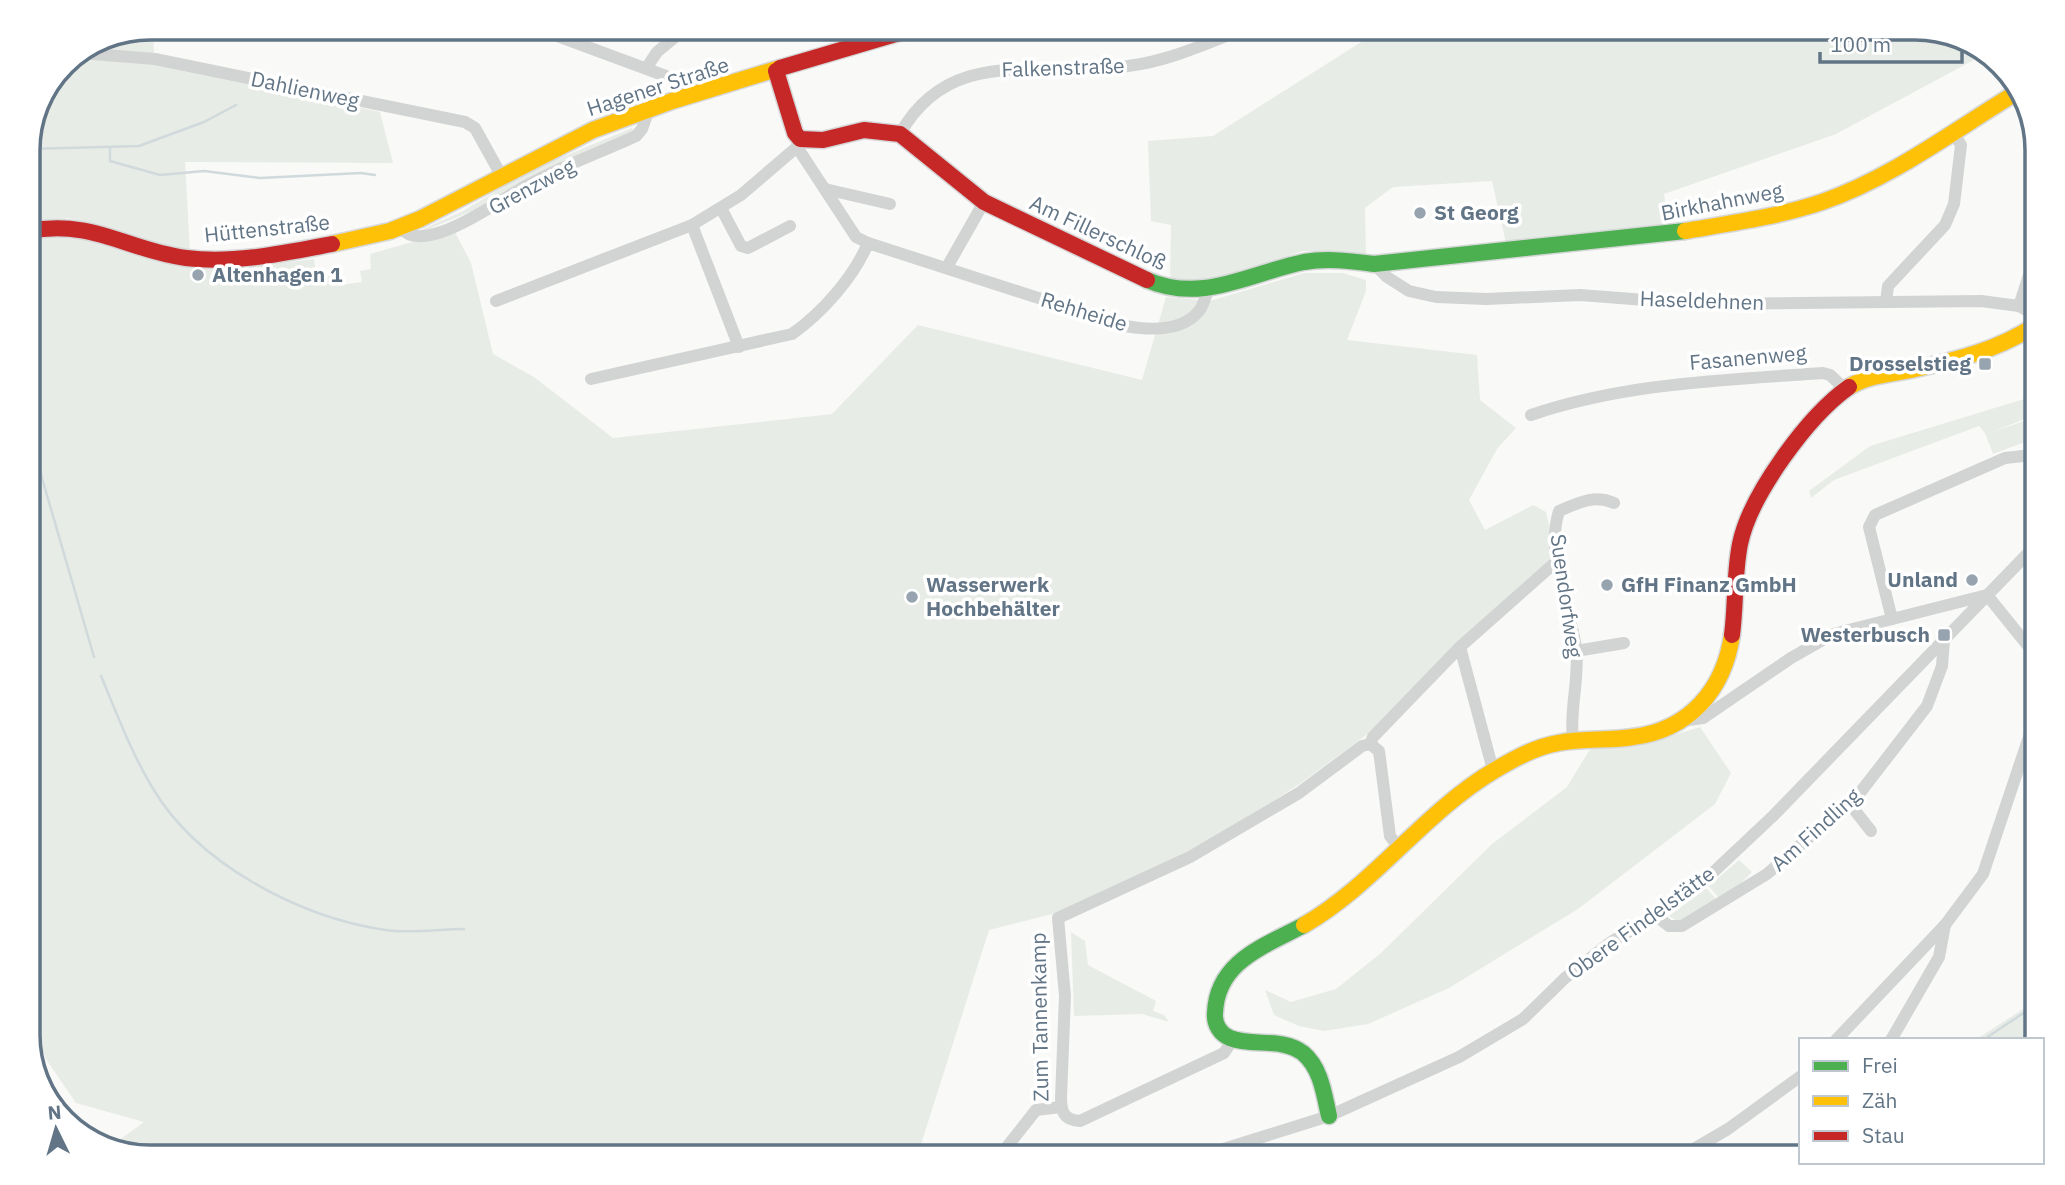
<svg xmlns="http://www.w3.org/2000/svg" width="2065" height="1185" viewBox="0 0 2065 1185" font-family="'IBM Plex Sans',sans-serif">
<rect width="100%" height="100%" fill="#f9f9f8"/>
<!-- green -->
<g fill="#e8ece6">
<path d="M 153,28 L 154,54 L 87,49 L 104,37 Z"/>
<path d="M 1390,28 L 1914,28 L 1975,44 L 1985,54 L 1836,134 L 1664,194 L 1669,230 L 1506,243 L 1492,181 L 1393,187 L 1365,208 L 1366,254 L 1302,251 L 1211,285 L 1170,282 L 1171,225 L 1151,221 L 1148,141 L 1213,136 L 1377,32 Z"/>
<path d="M 74,57 L 148,61 L 380,112 L 393,163 L 185,162 L 190,252 L 69,218 L 28,224 L 29,142 L 64,64 Z"/>
<path d="M 632,128 L 634,131 L 533,175 L 484,206 L 424,231 L 421,230 L 463,211 L 531,170 Z"/>
<path d="M 454,230 L 471,263 L 493,354 L 534,377 L 613,438 L 832,414 L 918,325 L 1142,380 L 1166,297 L 1210,301 L 1304,273 L 1343,273 L 1366,280 L 1366,291 L 1347,340 L 1477,355 L 1480,400 L 1516,428 L 1497,449 L 1469,500 L 1485,530 L 1533,505 L 1546,512 L 1552,538 L 1550,560 L 1459,641 L 1369,733 L 1301,783 L 1231,828 L 1153,870 L 1064,911 L 989,930 L 917,1157 L 151,1157 L 111,1146 L 144,1122 L 76,1103 L 46,1059 L 36,1037 L 28,1029 L 28,240 C 87,225 115,254 169,264 C 216,273 267,264 314,259 L 317,278 L 337,275 L 340,285 L 362,282 L 360,271 L 371,269 L 370,254 Z"/>
<path d="M 2037,395 L 2037,414 L 1990,433 L 2027,420 L 2035,438 L 1993,454 L 1985,433 L 1979,426 L 1834,480 L 1811,498 L 1809,491 L 1870,446 Z"/>
<path d="M 1700,727 L 1731,773 L 1715,804 L 1578,909 L 1449,988 L 1368,1024 L 1324,1031 L 1299,1026 L 1274,1015 L 1265,990 L 1291,1002 L 1336,989 L 1381,953 L 1492,844 L 1567,787 L 1590,749 L 1639,746 Z"/>
<path d="M 1739,860 L 1752,872 L 1739,885 L 1718,897 L 1709,886 Z"/>
<path d="M 1706,888 L 1716,899 L 1679,922 L 1669,916 Z"/>
<path d="M 1071,932 L 1085,941 L 1088,965 L 1156,1001 L 1153,1011 L 1164,1015 L 1169,1022 L 1142,1014 L 1074,1016 Z"/>
<path d="M 2037,1000 L 2036,1040 L 1975,1040 Z"/>
</g>
<g fill="none" stroke-linecap="round" stroke-linejoin="round">
<!-- stream -->
<g stroke="#d0d9db" stroke-width="2.5">
<path d="M 110,148 L 110,161 L 160,175 L 204,171 L 260,178 L 361,173 L 375,175"/>
<path d="M 28,149 L 139,146 L 204,122 L 236,105"/>
<path d="M 28,430 L 94,657"/>
<path d="M 101,676 C 117,714 131,752 152,787 C 197,864 299,917 385,930 C 410,934 439,929 464,929"/>
<path d="M 1983,1040 L 2037,1004"/>
</g>
<defs>
<g id="fast">
<path d="M 1147,280 C 1202,304 1250,273 1304,262 C 1327,258 1351,261 1374,264 L 1685,231"/>
<path d="M 1304,925 C 1265,946 1217,961 1215,1013 C 1214,1024 1220,1034 1230,1038 C 1253,1047 1282,1037 1303,1053 C 1321,1068 1324,1094 1329,1116"/>
</g>
<g id="slow">
<path d="M 1685,231 C 1732,223 1777,217 1822,202 C 1892,178 1956,129 2019,91"/>
<path d="M 332,244 L 390,231 L 420,219 L 593,130 L 672,101 L 780,68"/>
<path d="M 1849,387 C 1869,375 1890,374 1911,370 C 1956,360 1999,350 2037,324"/>
<path d="M 1304,925 C 1375,884 1424,812 1495,770 C 1514,759 1535,747 1558,743 C 1583,738 1608,741 1633,737 C 1689,730 1724,690 1732,635"/>
</g>
<g id="jam">
<path d="M 780,68 L 916,28"/>
<path d="M 776,71 L 795,133 L 800,139 L 823,140 L 864,130 L 900,134 L 984,202 L 1147,280"/>
<path d="M 28,231 C 94,219 126,250 186,258 C 234,264 285,253 332,244"/>
<path d="M 1732,635 C 1736,605 1734,574 1740,544 C 1750,495 1808,416 1849,387"/>
</g>
</defs>
<!-- fast casing -->
<use href="#fast" stroke="#d6d7d8" stroke-width="19"/>
<!-- slow casing -->
<use href="#slow" stroke="#d6d7d8" stroke-width="19"/>
<!-- jam casing -->
<use href="#jam" stroke="#d6d7d8" stroke-width="19"/>
<!-- street -->
<g stroke="#d2d3d3" stroke-width="12">
<path d="M 536,28 L 690,85 L 696,95"/>
<path d="M 80,53 L 155,59 L 465,122 L 475,128 L 501,175"/>
<path d="M 647,67 L 657,52 L 686,28"/>
<path d="M 900,134 C 951,43 1043,78 1128,66 C 1169,61 1208,43 1246,28"/>
<path d="M 797,147 L 856,237 L 868,243"/>
<path d="M 825,189 L 890,204"/>
<path d="M 721,208 L 741,246 L 748,248 L 790,226"/>
<path d="M 692,225 L 739,347"/>
<path d="M 401,228 C 424,258 504,197 529,184 C 563,166 601,152 636,136 L 642,129 L 649,109"/>
<path d="M 1374,264 L 1387,277 L 1409,291 L 1436,297 L 1486,299 L 1580,295 L 1698,304 L 1981,301 L 2019,306 L 2037,316"/>
<path d="M 947,267 L 984,202"/>
<path d="M 496,301 L 692,225 L 741,195 L 797,147 L 800,139"/>
<path d="M 1886,302 L 1888,286 L 1945,225 L 1954,204 L 1961,145 L 1953,133"/>
<path d="M 2019,306 L 2029,275 L 2037,263"/>
<path d="M 591,379 L 792,334 C 822,313 854,277 868,243 L 1125,326 C 1148,330 1182,332 1199,311 C 1203,306 1206,296 1208,290"/>
<path d="M 1531,415 C 1624,383 1725,380 1823,373 L 1830,375 L 1845,389"/>
<path d="M 1892,619 L 1869,527 L 1875,515 L 2005,458 L 2032,455"/>
<path d="M 1460,647 L 1493,770"/>
<path d="M 1576,651 L 1624,643"/>
<path d="M 1682,721 L 1703,718 L 1791,658 L 1833,634 L 1987,595 L 2037,657"/>
<path d="M 1573,740 C 1569,709 1580,678 1576,648 C 1570,605 1545,555 1559,511 C 1578,503 1594,494 1614,503"/>
<path d="M 1370,744 L 1379,751 L 1390,836 L 1399,848"/>
<path d="M 1849,803 L 1871,831"/>
<path d="M 1656,916 L 1669,926 L 1682,926 L 1767,874 L 1859,794 L 1927,706 L 1942,666 L 1944,640"/>
<path d="M 1836,1040 L 1945,925 L 1983,874 L 2037,713"/>
<path d="M 1891,1040 L 1939,957 L 1945,925"/>
<path d="M 1232,1041 L 1224,1053 L 1080,1121 C 1065,1120 1061,1113 1061,1098 L 1065,996 L 1058,918 L 1190,857 L 1299,793 L 1362,746 L 1370,744 L 1373,737 L 1460,647 L 1557,561"/>
<path d="M 999,1157 L 1036,1110 L 1061,1107"/>
<path d="M 1198,1157 L 1329,1116 L 1459,1057 L 1523,1019 L 1565,978 L 1611,942 L 1656,916 L 1705,880 L 1773,816 L 2037,544"/>
<path d="M 1680,1157 L 1728,1129 L 1801,1076"/>
</g>
<!-- fast -->
<use href="#fast" stroke="#4caf50" stroke-width="16"/>
<!-- slow -->
<use href="#slow" stroke="#ffc107" stroke-width="16"/>
<!-- jam -->
<use href="#jam" stroke="#c62828" stroke-width="16"/>
</g>
<!-- markers -->
<g fill="#97a3ae" stroke="#fff" stroke-width="2.5">
<circle cx="1420" cy="213" r="7"/>
<circle cx="198" cy="275" r="7"/>
<rect x="1978" y="357" width="14" height="14" rx="3.5"/>
<circle cx="1972" cy="580" r="7"/>
<circle cx="1607" cy="585" r="7"/>
<circle cx="912" cy="597" r="7"/>
<rect x="1937" y="628" width="14" height="14" rx="3.5"/>
</g>
<g text-anchor="middle" stroke-width="7" stroke-linejoin="round" paint-order="stroke">
<!-- street labels -->
<g font-size="21" fill="#627586" stroke="#fff">
<text transform="translate(1063 68) rotate(-2)" y="7">Falkenstraße</text>
<text transform="translate(658 87) rotate(-18)" y="7">Hagener Straße</text>
<text transform="translate(305 90) rotate(12)" y="7">Dahlienweg</text>
<text transform="translate(532 187) rotate(-28)" y="7">Grenzweg</text>
<text transform="translate(1722 202) rotate(-11)" y="7">Birkhahnweg</text>
<text transform="translate(267 229) rotate(-6)" y="7">Hüttenstraße</text>
<text transform="translate(1098 233) rotate(25)" y="7">Am Fillerschloß</text>
<text transform="translate(1702 301) rotate(2)" y="7">Haseldehnen</text>
<text transform="translate(1084 312) rotate(17)" y="7">Rehheide</text>
<text transform="translate(1748 358) rotate(-5)" y="7">Fasanenweg</text>
<text transform="translate(1566 596) rotate(82)" y="7">Suendorfweg</text>
<text transform="translate(1816 830) rotate(-42)" y="7">Am Findling</text>
<text transform="translate(1641 923) rotate(-36)" y="7">Obere Findelstätte</text>
<text transform="translate(1040 1017) rotate(-91)" y="7">Zum Tannenkamp</text>
</g>
<!-- poi labels -->
<g font-size="21" font-weight="bold" fill="#627586" stroke="#fff" text-anchor="start">
<text x="1434" y="220">St Georg</text>
<text x="212" y="282">Altenhagen 1</text>
<text x="1971" y="371" text-anchor="end">Drosselstieg</text>
<text x="1958" y="587" text-anchor="end">Unland</text>
<text x="926" y="592">Wasserwerk<tspan x="926" dy="24">Hochbehälter</tspan></text>
<text x="1621" y="592">GfH Finanz GmbH</text>
<text x="1930" y="642" text-anchor="end">Westerbusch</text>
</g>
</g>
<!-- crop -->
<path d="M0 0H2065V1185H0ZM150 40H1915A110 110 0 0 1 2025 150V1035A110 110 0 0 1 1915 1145H150A110 110 0 0 1 40 1035V150A110 110 0 0 1 150 40Z" fill="#fff" fill-rule="evenodd"/>
<path fill="none" stroke="#627586" stroke-width="3.5" d="M150 40H1915A110 110 0 0 1 2025 150V1035A110 110 0 0 1 1915 1145H150A110 110 0 0 1 40 1035V150A110 110 0 0 1 150 40Z"/>
<!-- legend -->
<rect x="1799" y="1038" width="245" height="126" fill="#ffffff" stroke="#c0c8cf" stroke-width="2"/>
<rect x="1813" y="1061" width="35" height="10" fill="#4caf50" stroke="#c0c8cf" stroke-width="2"/>
<text x="1862" y="1073" font-size="21" fill="#627586">Frei</text>
<rect x="1813" y="1096" width="35" height="10" fill="#ffc107" stroke="#c0c8cf" stroke-width="2"/>
<text x="1862" y="1108" font-size="21" fill="#627586">Zäh</text>
<rect x="1813" y="1131" width="35" height="10" fill="#c62828" stroke="#c0c8cf" stroke-width="2"/>
<text x="1862" y="1143" font-size="21" fill="#627586">Stau</text>
<!-- north arrow -->
<g transform="translate(56 1129) rotate(355)" stroke="#ffffff" stroke-width="5" paint-order="stroke">
<path d="M0-5L12 26L0 18L-12 26Z" fill="#627586"/>
<text y="-10" font-size="19" font-weight="bold" text-anchor="middle" fill="#627586">N</text>
</g>
<!-- scale -->
<path d="M1820 52v10h142v-10" fill="none" stroke="#627586" stroke-width="3.5"/>
<text x="1830" y="52" font-size="21" fill="#627586" stroke="#ffffff" stroke-width="5" paint-order="stroke">100 m</text>
</svg>
